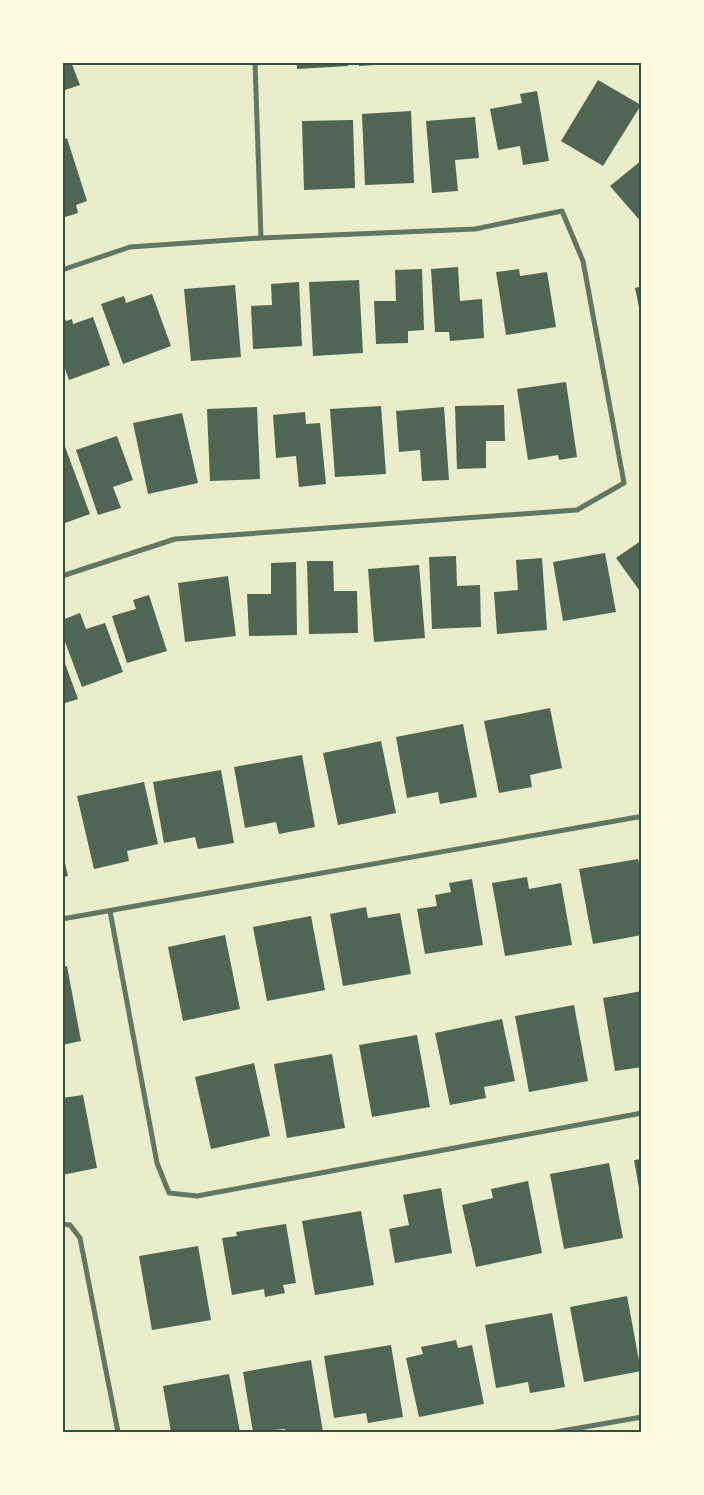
<svg xmlns="http://www.w3.org/2000/svg" width="704" height="1495" viewBox="0 0 704 1495" font-family="'Source Sans 3',sans-serif">
<rect width="100%" height="100%" fill="#e9edc9"/>
<!-- building -->
<g fill="#4f6655">
<path d="M 62,62 L 71,62 L 80,85 L 62,91 Z"/>
<path d="M 297,62 L 348,62 L 348,66 L 297,69 Z"/>
<path d="M 359,62 L 391,62 L 391,64 L 359,66 Z"/>
<path d="M 598,80 L 641,105 L 603,166 L 561,141 Z"/>
<path d="M 537,91 L 549,161 L 523,165 L 520,146 L 498,150 L 490,109 L 522,103 L 520,94 Z"/>
<path d="M 411,111 L 414,183 L 365,185 L 362,114 Z"/>
<path d="M 475,117 L 479,158 L 455,160 L 458,191 L 432,193 L 426,121 Z"/>
<path d="M 353,120 L 355,188 L 304,190 L 302,121 Z"/>
<path d="M 67,138 L 87,201 L 76,205 L 78,213 L 62,218 L 62,140 Z"/>
<path d="M 642,160 L 642,223 L 610,186 Z"/>
<path d="M 458,267 L 460,301 L 482,299 L 484,338 L 450,341 L 449,332 L 435,332 L 431,269 Z"/>
<path d="M 422,269 L 424,330 L 408,331 L 408,343 L 376,344 L 374,301 L 396,301 L 395,270 Z"/>
<path d="M 519,269 L 520,276 L 547,272 L 556,327 L 506,335 L 496,272 Z"/>
<path d="M 359,280 L 363,353 L 313,356 L 309,282 Z"/>
<path d="M 299,282 L 302,346 L 253,349 L 251,306 L 272,305 L 271,284 Z"/>
<path d="M 235,285 L 241,357 L 191,361 L 184,289 Z"/>
<path d="M 642,286 L 642,312 L 640,312 L 635,288 Z"/>
<path d="M 152,294 L 171,346 L 123,364 L 101,304 L 124,296 L 126,303 Z"/>
<path d="M 62,313 L 66,321 L 72,319 L 73,324 L 93,317 L 110,365 L 69,380 L 62,360 Z"/>
<path d="M 566,382 L 577,457 L 559,460 L 558,455 L 528,460 L 517,389 Z"/>
<path d="M 504,405 L 505,441 L 486,441 L 486,468 L 457,469 L 455,406 Z"/>
<path d="M 381,406 L 386,474 L 335,477 L 330,409 Z"/>
<path d="M 257,407 L 260,479 L 210,481 L 207,409 Z"/>
<path d="M 444,407 L 449,480 L 422,481 L 420,450 L 399,452 L 396,411 Z"/>
<path d="M 305,412 L 306,424 L 320,423 L 326,484 L 299,487 L 296,456 L 276,458 L 273,415 Z"/>
<path d="M 182,413 L 198,483 L 148,494 L 133,423 Z"/>
<path d="M 117,436 L 133,480 L 113,487 L 121,508 L 98,515 L 76,450 Z"/>
<path d="M 62,444 L 64,444 L 90,514 L 62,524 Z"/>
<path d="M 642,540 L 642,594 L 616,558 Z"/>
<path d="M 605,553 L 616,612 L 563,621 L 553,562 Z"/>
<path d="M 456,556 L 457,586 L 480,585 L 481,627 L 432,629 L 429,557 Z"/>
<path d="M 542,558 L 547,630 L 497,634 L 494,592 L 518,590 L 516,560 Z"/>
<path d="M 307,561 L 333,561 L 334,591 L 357,591 L 358,633 L 309,634 Z"/>
<path d="M 296,562 L 297,635 L 249,636 L 247,594 L 271,594 L 271,563 Z"/>
<path d="M 419,565 L 425,638 L 374,642 L 368,569 Z"/>
<path d="M 228,576 L 236,636 L 185,642 L 178,583 Z"/>
<path d="M 149,595 L 167,651 L 127,663 L 112,616 L 136,609 L 133,600 Z"/>
<path d="M 80,613 L 86,629 L 105,623 L 123,672 L 82,687 L 62,634 L 62,620 Z"/>
<path d="M 62,655 L 78,699 L 62,704 Z"/>
<path d="M 550,708 L 562,768 L 530,775 L 532,787 L 499,793 L 484,721 Z"/>
<path d="M 463,724 L 477,797 L 440,804 L 438,792 L 407,798 L 396,737 Z"/>
<path d="M 381,741 L 396,813 L 338,825 L 323,753 Z"/>
<path d="M 302,755 L 315,827 L 279,834 L 276,822 L 245,828 L 234,767 Z"/>
<path d="M 221,770 L 234,843 L 198,849 L 195,837 L 164,843 L 153,782 Z"/>
<path d="M 144,782 L 158,844 L 127,851 L 129,861 L 94,869 L 77,796 Z"/>
<path d="M 62,850 L 68,876 L 62,877 Z"/>
<path d="M 638,859 L 642,876 L 642,935 L 593,944 L 579,869 Z"/>
<path d="M 527,877 L 529,889 L 561,883 L 572,945 L 505,956 L 492,883 Z"/>
<path d="M 472,879 L 483,945 L 425,954 L 417,909 L 437,906 L 435,895 L 451,892 L 449,883 Z"/>
<path d="M 366,907 L 368,918 L 400,913 L 411,974 L 343,986 L 330,914 Z"/>
<path d="M 311,916 L 325,990 L 267,1001 L 253,927 Z"/>
<path d="M 225,935 L 240,1009 L 183,1021 L 168,947 Z"/>
<path d="M 67,966 L 81,1041 L 62,1045 L 62,967 Z"/>
<path d="M 642,991 L 642,1067 L 615,1071 L 603,998 Z"/>
<path d="M 574,1005 L 588,1081 L 529,1092 L 515,1016 Z"/>
<path d="M 502,1019 L 515,1081 L 484,1087 L 486,1098 L 450,1105 L 435,1033 Z"/>
<path d="M 417,1035 L 430,1107 L 372,1117 L 359,1045 Z"/>
<path d="M 332,1054 L 345,1128 L 287,1138 L 274,1064 Z"/>
<path d="M 254,1063 L 270,1136 L 211,1149 L 195,1077 Z"/>
<path d="M 83,1095 L 97,1168 L 62,1175 L 62,1098 Z"/>
<path d="M 642,1159 L 642,1199 L 641,1199 L 634,1160 Z"/>
<path d="M 609,1163 L 623,1238 L 564,1249 L 550,1174 Z"/>
<path d="M 528,1181 L 542,1253 L 476,1267 L 462,1205 L 493,1198 L 491,1189 Z"/>
<path d="M 441,1188 L 452,1253 L 395,1263 L 389,1229 L 409,1225 L 403,1195 Z"/>
<path d="M 361,1211 L 374,1285 L 315,1295 L 302,1221 Z"/>
<path d="M 286,1224 L 296,1283 L 283,1285 L 285,1293 L 265,1297 L 264,1289 L 232,1295 L 222,1238 L 237,1236 L 236,1232 Z"/>
<path d="M 198,1246 L 211,1320 L 152,1330 L 139,1256 Z"/>
<path d="M 627,1296 L 641,1371 L 584,1382 L 570,1307 Z"/>
<path d="M 552,1313 L 565,1387 L 530,1393 L 528,1382 L 496,1388 L 485,1325 Z"/>
<path d="M 456,1340 L 458,1348 L 472,1345 L 484,1404 L 419,1417 L 406,1358 L 423,1354 L 421,1347 Z"/>
<path d="M 391,1345 L 403,1417 L 368,1423 L 366,1413 L 334,1418 L 324,1356 Z"/>
<path d="M 311,1360 L 323,1432 L 285,1432 L 285,1429 L 253,1432 L 243,1372 Z"/>
<path d="M 229,1374 L 240,1432 L 171,1432 L 163,1386 Z"/>
</g>
<g fill="none" stroke-linecap="round" stroke-linejoin="round">
<!-- minor -->
<g stroke="#617663" stroke-width="5">
<path d="M 255,62 L 261,238"/>
<path d="M 62,270 L 130,247 L 261,238 L 475,229 L 562,211 L 583,261 L 624,483 L 577,510 L 175,539 L 62,576"/>
<path d="M 110,911 L 157,1163 L 169,1193 L 197,1196 L 642,1113"/>
<path d="M 62,919 L 638,817 L 642,818"/>
<path d="M 62,1224 L 70,1225 L 80,1238 L 118,1432"/>
<path d="M 556,1432 L 642,1417"/>
</g>
</g>
<!-- border -->
<rect width="704" height="1495" fill="none" stroke="#fefae0" stroke-width="128"/>
<rect x="64" y="64" width="576" height="1367" fill="none" stroke="#344e41" stroke-width="2"/>
</svg>
